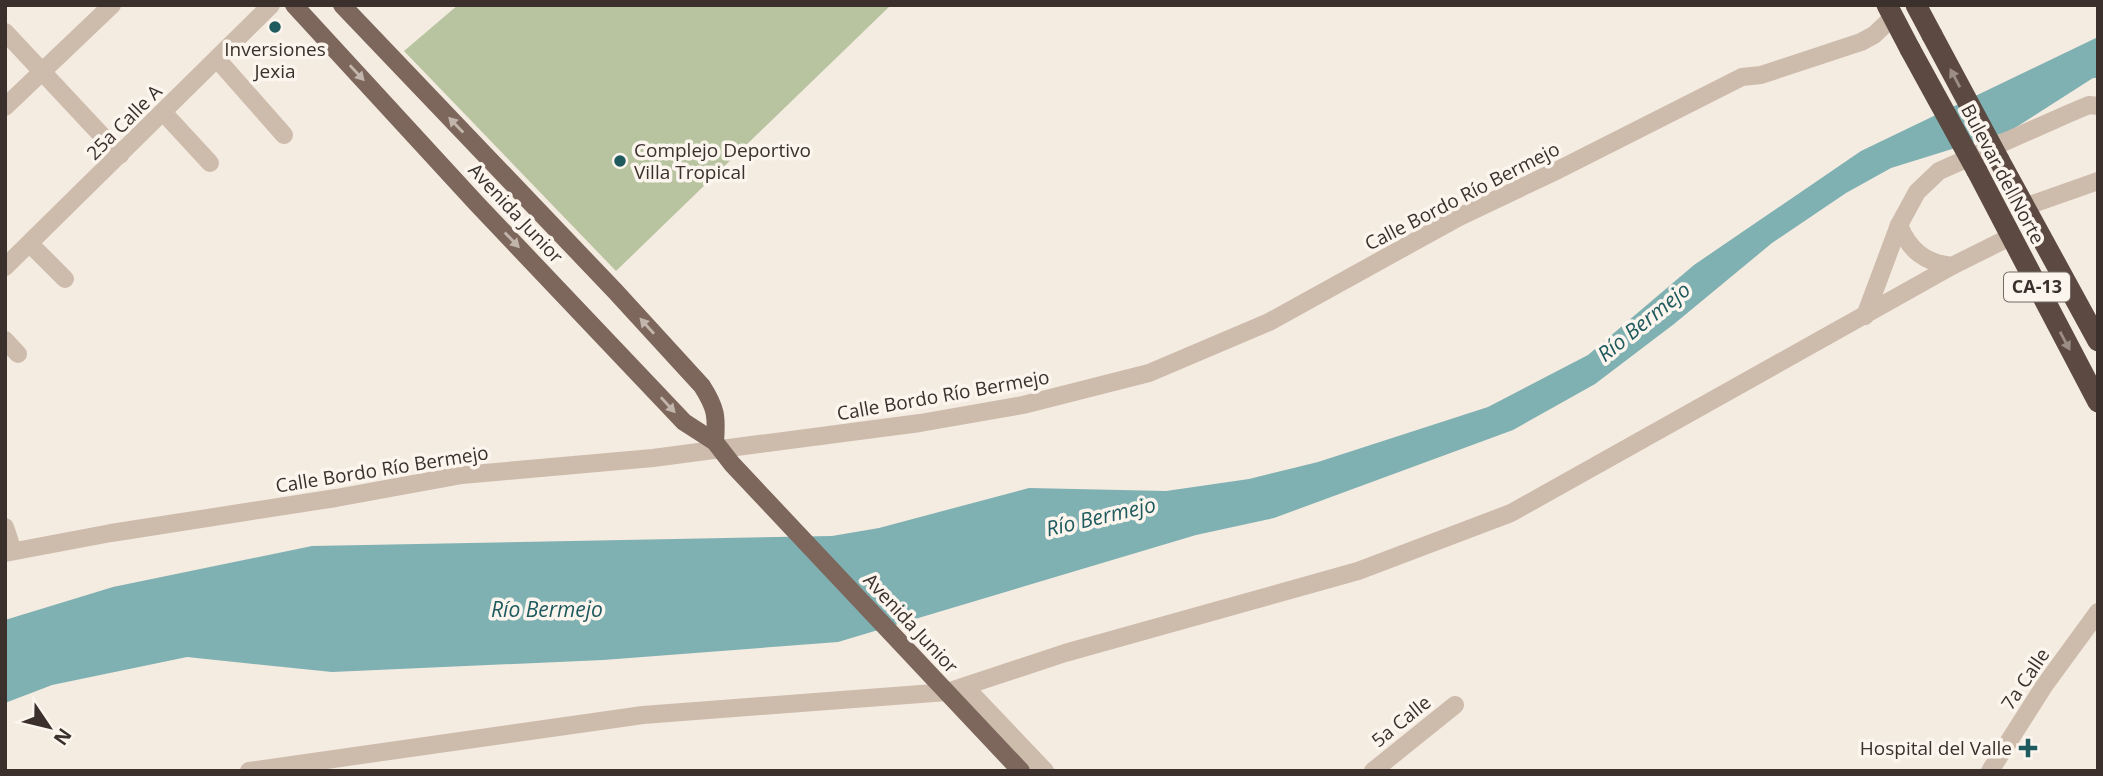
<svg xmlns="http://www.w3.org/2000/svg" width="2103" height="776" viewBox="0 0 2103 776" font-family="'Open Sans',sans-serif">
<rect width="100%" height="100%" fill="#f4ebe1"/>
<!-- green -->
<path fill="#b8c4a0" d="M 458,5 L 891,5 L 616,271 L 404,51 Z"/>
<!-- water -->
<path fill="#7fb0b2" d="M 2098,37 L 2098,78 L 2093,78 L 2010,131 L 1891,168 L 1846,193 L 1772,243 L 1674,324 L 1595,384 L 1513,430 L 1274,518 L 1196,535 L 838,642 L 603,660 L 332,672 L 187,657 L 52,685 L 5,703 L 5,620 L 113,587 L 312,546 L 832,536 L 879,528 L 1029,488 L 1166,491 L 1249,479 L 1318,462 L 1488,407 L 1588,355 L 1694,265 L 1861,151 Z"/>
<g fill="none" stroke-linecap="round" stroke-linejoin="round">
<!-- minor -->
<g stroke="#cdbbac" stroke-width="18">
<path d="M 5,32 L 120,155"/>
<path d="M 217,59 L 284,135"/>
<path d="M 5,107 L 112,5"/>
<path d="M 163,112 L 210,163"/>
<path d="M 2024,207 L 2098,181"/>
<path d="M 1899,225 C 1909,250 1925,263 1952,266"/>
<path d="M 30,244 L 65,279"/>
<path d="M 5,267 L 271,5"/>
<path d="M 1865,316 L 1899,225 L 1917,192 L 1939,171 L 2070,113 L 2089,105 L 2098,106"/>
<path d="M 5,340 L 18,354"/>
<path d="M 5,527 L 13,551"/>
<path d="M 5,553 L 111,533 L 336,498 L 462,475 L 653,458 L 920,423 L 1023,405 L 1149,373 L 1269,322 L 1459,217 L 1558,170 L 1742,77 L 1761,75 L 1861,42 L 1874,35 L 1893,17"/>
<path d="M 965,687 L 1045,771"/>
<path d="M 249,771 L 643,715 L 947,692 L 1065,653 L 1358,571 L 1511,513 L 1952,266 L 2010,237"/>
<path d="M 1373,771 L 1455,705"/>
<path d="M 1990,771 L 2044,686 L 2098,612"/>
</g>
<!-- major -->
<g stroke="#7d675c" stroke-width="18">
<path d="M 294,5 L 477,204 L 684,422 L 715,442 L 732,464 L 1021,771"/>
<path d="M 342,5 L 615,291 L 702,386 C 716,408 717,416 715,442"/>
</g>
<!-- highway -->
<g stroke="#5c4a42" stroke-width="21">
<path d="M 1887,5 L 1910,49"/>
<path d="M 1916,5 L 1932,35"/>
<path d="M 1999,160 L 2098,341"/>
<path d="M 1977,171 L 2098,402"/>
</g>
<!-- highway-bridge -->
<g stroke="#5c4a42" stroke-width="21">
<path d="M 1932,35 L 1999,160"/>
<path d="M 1910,49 L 1977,171"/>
</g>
</g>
<!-- one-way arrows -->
<defs><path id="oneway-solid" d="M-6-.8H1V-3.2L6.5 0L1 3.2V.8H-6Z" transform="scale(1.75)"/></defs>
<g fill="#c2b5ac">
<use href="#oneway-solid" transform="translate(357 73) rotate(47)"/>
<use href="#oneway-solid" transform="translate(456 125) rotate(-134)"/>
<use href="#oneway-solid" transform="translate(512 240) rotate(46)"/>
<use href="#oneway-solid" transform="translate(647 326) rotate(-132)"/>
<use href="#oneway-solid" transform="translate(668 405) rotate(47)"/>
</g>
<g fill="#9c8e87">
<use href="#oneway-solid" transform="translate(1955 78) rotate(-118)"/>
<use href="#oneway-solid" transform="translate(2065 341) rotate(62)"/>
</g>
<!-- markers -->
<g fill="#1f5a5e" stroke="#fbf5ee" stroke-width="2.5">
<circle cx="275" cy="27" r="7"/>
<circle cx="620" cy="161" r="7"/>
<path d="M2024.5 737.5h7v7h7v7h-7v7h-7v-7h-7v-7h7z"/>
</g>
<g text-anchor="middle" stroke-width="7" stroke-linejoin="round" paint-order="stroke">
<!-- shield labels -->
<rect fill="#fbf5ee" stroke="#756b66" stroke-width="2" x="2004" y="272.5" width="66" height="29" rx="5"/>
<g font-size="18" font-weight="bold" fill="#3b302b">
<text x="2037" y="293">CA-13</text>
</g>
<!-- poi labels -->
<g font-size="19" fill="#3b302b" stroke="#fbf5ee">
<text x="275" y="56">Inversiones<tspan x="275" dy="22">Jexia</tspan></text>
<text x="634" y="157" text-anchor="start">Complejo Deportivo<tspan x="634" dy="22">Villa Tropical</tspan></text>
<text x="2012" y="755" text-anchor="end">Hospital del Valle</text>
</g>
<!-- street labels -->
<g font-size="19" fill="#3b302b" stroke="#fbf5ee">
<text transform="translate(124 122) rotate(-45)" y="7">25a Calle A</text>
<text transform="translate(2003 174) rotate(62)" y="7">Bulevar del Norte</text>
<text transform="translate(1462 196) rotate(-27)" y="7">Calle Bordo Río Bermejo</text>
<text transform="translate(516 213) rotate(47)" y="7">Avenida Junior</text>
<text transform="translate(943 395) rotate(-10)" y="7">Calle Bordo Río Bermejo</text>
<text transform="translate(382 469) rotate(-9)" y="7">Calle Bordo Río Bermejo</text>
<text transform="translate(911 623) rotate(47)" y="7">Avenida Junior</text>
<text transform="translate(2025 679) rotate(-56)" y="7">7a Calle</text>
<text transform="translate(1401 721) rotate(-39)" y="7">5a Calle</text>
</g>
<!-- water labels -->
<g font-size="21" font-style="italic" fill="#1f5a5e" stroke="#fbf5ee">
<text transform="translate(1644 322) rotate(-39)" y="7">Río Bermejo</text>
<text transform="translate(1101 517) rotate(-13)" y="7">Río Bermejo</text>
<text x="547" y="617">Río Bermejo</text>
</g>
</g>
<!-- border -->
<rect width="2103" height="776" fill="none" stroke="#3b302b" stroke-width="14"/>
<!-- north arrow -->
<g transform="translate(49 727) rotate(125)" stroke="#fbf5ee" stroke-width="5" paint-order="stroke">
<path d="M0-5L12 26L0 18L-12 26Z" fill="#3b302b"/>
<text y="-10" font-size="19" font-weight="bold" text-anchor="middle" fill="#3b302b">N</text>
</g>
</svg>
